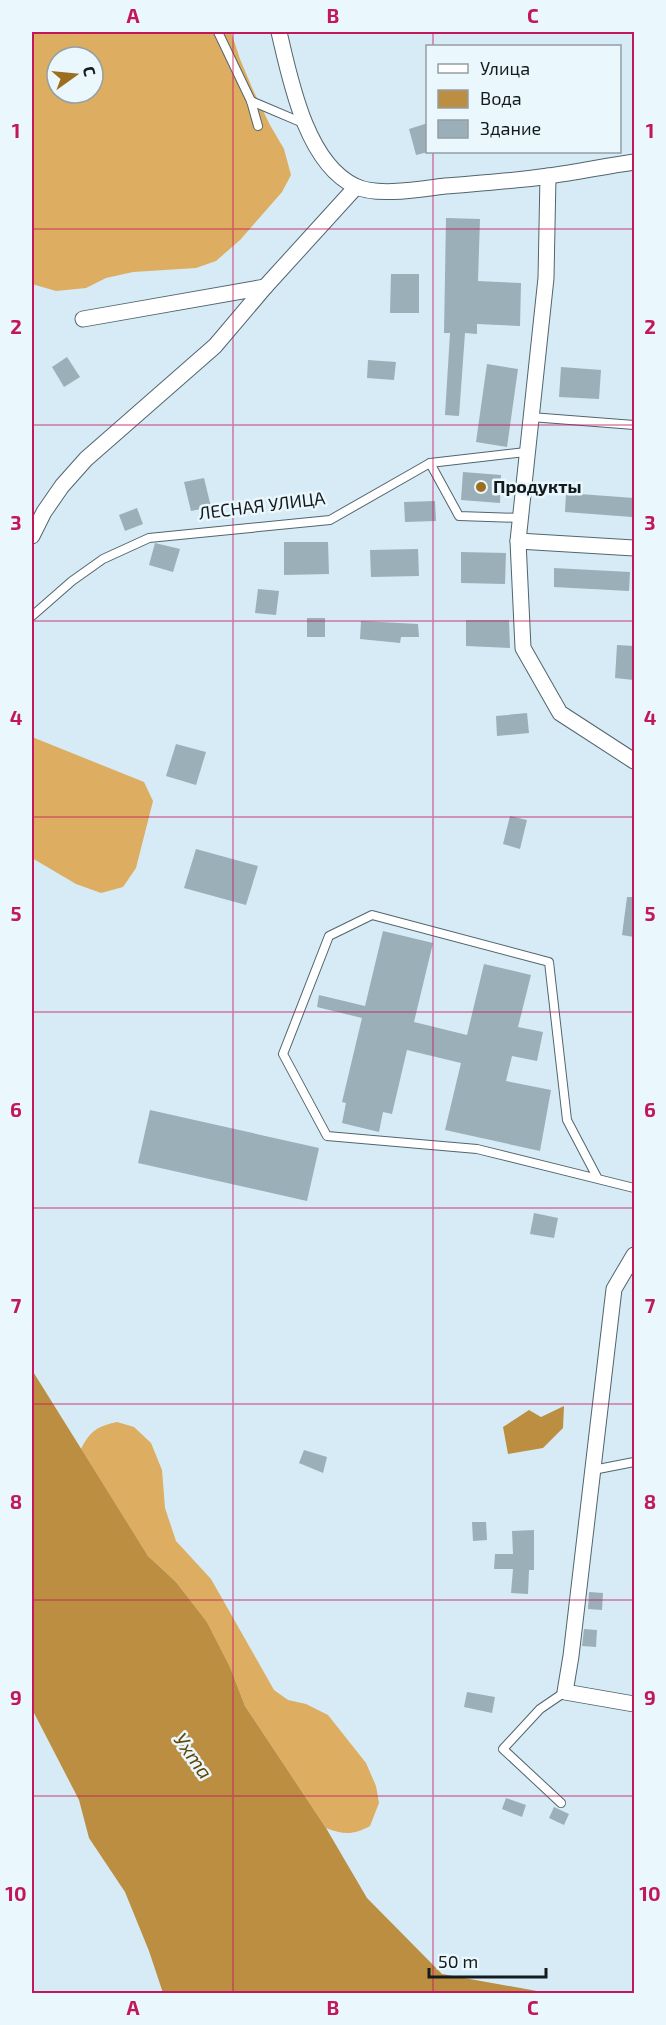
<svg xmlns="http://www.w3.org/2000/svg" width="666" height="2025" viewBox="0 0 666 2025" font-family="'Exo 2',sans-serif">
<rect width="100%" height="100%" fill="#d6ebf5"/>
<!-- forest -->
<g fill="#ddad61" fill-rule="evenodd">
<path d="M 32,32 L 231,32 L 240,59 L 253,90 L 270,125 L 284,149 L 291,175 L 282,192 L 240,240 L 216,261 L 196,268 L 133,272 L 106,278 L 86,288 L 56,291 L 32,284 ZM 57,57 L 93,57 L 93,93 L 57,93 Z"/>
<path d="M 32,737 L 144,782 L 153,801 L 136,868 L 123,887 L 101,893 L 76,884 L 32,858 Z"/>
<path d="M 117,1422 L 134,1427 L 151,1443 L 162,1470 L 165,1508 L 176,1541 L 211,1579 L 274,1690 L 288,1700 L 306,1704 L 328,1715 L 366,1763 L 376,1786 L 379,1803 L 370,1826 C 354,1835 344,1835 326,1828 L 245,1706 L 230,1667 L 207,1622 L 176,1582 L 148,1556 L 81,1449 C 90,1431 98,1426 117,1422 Z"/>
</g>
<!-- water -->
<g fill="#bc8e41">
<path d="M 32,1370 L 148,1556 L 176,1582 L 207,1622 L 230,1667 L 245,1706 L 326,1828 L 367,1898 L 442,1974 L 548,1993 L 163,1993 L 149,1951 L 125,1892 L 89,1838 L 79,1800 L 32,1709 Z"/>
<path d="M 564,1406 L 563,1428 L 543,1448 L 508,1454 L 503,1427 L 529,1410 L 541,1417 Z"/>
</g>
<!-- building -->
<g fill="#9bafb8">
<path d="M 428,123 L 428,152 L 416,155 L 409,129 Z"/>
<path d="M 446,218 L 480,219 L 478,281 L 521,283 L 520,326 L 477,324 L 477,334 L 465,333 L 459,416 L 445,415 L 450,333 L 444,333 Z"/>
<path d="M 391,274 L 419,274 L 419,313 L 390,313 Z"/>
<path d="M 67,357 L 80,377 L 64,387 L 52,367 Z"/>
<path d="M 368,360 L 396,362 L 394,380 L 367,378 Z"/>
<path d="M 487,364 L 518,369 L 507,447 L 476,442 Z"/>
<path d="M 561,367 L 601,370 L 599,399 L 559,397 Z"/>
<path d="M 463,472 L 501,475 L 500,503 L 461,500 Z"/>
<path d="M 204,478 L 211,507 L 191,511 L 184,482 Z"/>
<path d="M 566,493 L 634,498 L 632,517 L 565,512 Z"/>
<path d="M 435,501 L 436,521 L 405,522 L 404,502 Z"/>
<path d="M 137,508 L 143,524 L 125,531 L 119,515 Z"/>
<path d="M 284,542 L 328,542 L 329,574 L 284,575 Z"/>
<path d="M 155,543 L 180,549 L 173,572 L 149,565 Z"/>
<path d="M 418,549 L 419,576 L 371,577 L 370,550 Z"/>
<path d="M 461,552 L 506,553 L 505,584 L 461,583 Z"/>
<path d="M 554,568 L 630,572 L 629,591 L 554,587 Z"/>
<path d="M 258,589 L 279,591 L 276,615 L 255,613 Z"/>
<rect x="307" y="618" width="18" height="19"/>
<path d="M 466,620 L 509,620 L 510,648 L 466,646 Z"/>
<path d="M 361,621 L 418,624 L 419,637 L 401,637 L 400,643 L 360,639 Z"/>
<path d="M 617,645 L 634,646 L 634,680 L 615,678 Z"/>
<path d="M 527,713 L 529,733 L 497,736 L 496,716 Z"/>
<path d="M 176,744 L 206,752 L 196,785 L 166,776 Z"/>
<path d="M 510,816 L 527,820 L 520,849 L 503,844 Z"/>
<path d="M 196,849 L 258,866 L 246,905 L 184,888 Z"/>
<path d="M 627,897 L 634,897 L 634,937 L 622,935 Z"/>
<path d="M 383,931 L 433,943 L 414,1022 L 467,1035 L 484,964 L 531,975 L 518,1027 L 543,1032 L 537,1061 L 512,1056 L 506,1081 L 551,1090 L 540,1151 L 445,1130 L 461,1063 L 407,1050 L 392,1114 L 383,1112 L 379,1132 L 342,1123 L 346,1103 L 342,1102 L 362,1018 L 317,1007 L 319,995 L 365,1006 Z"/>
<path d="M 150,1110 L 319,1148 L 307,1201 L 138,1163 Z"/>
<path d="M 534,1213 L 558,1218 L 554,1238 L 530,1234 Z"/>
<path d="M 304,1450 L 327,1457 L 323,1473 L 299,1463 Z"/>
<path d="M 472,1522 L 486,1522 L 487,1540 L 473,1541 Z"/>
<path d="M 534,1530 L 534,1570 L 529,1570 L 528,1594 L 511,1593 L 513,1569 L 494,1569 L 495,1554 L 513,1554 L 512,1531 Z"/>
<path d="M 589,1592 L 603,1593 L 602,1610 L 588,1609 Z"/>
<path d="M 584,1629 L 597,1630 L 596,1647 L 582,1646 Z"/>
<path d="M 467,1692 L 495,1697 L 492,1713 L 464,1707 Z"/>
<path d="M 506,1798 L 526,1805 L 522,1817 L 502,1809 Z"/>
<path d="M 554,1807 L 569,1814 L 564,1825 L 549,1818 Z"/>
</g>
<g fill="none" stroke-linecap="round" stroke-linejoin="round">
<defs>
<g id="service">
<path d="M 218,32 L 251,101 L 258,126"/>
<path d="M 251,101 L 303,123"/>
<path d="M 531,417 L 634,425"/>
<path d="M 430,463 L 459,516 L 520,518"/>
<path d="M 32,616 L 72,581 L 103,559 L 149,538 L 330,520 L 430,463 L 526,452"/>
<path d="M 598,1179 L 567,1120 L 549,962 L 372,915 L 329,936 L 283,1054 L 327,1136 L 477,1149 L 634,1188"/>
<path d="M 593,1470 L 634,1462"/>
<path d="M 561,1803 L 503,1749 L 540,1709 L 565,1692"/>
</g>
<g id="minor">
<path d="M 279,32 C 290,79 306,163 355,186 C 376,197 421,189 445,186 C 480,183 515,181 549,176 C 578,172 606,166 634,162"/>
<path d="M 548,176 L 546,278 L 518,541 L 523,648 L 560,713 L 634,761"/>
<path d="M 83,319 L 265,287"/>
<path d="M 32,536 L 44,512 L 62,486 L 86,459 L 215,346 L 265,287 L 356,187"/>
<path d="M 518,541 L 634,548"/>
<path d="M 634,1255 L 614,1289 L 571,1656 L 565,1692 L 634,1704"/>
</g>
</defs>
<!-- service casing -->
<use href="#service" stroke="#52656d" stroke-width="10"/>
<!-- minor casing -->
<use href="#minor" stroke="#52656d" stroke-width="17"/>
<!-- service -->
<use href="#service" stroke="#fff" stroke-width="8"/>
<!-- minor -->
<use href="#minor" stroke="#fff" stroke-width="15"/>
</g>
<!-- grid -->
<path fill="none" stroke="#c2185b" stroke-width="1.5" stroke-opacity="0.55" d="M 233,32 L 233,1994M 433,32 L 433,46M 433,152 L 433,1994M 32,229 L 634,229M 32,425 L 634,425M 32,621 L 634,621M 32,817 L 634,817M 32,1012 L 634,1012M 32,1208 L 634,1208M 32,1404 L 634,1404M 32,1600 L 634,1600M 32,1796 L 634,1796"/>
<!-- markers -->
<circle fill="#9b6f1e" stroke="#eaf7fd" stroke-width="2" cx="481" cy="487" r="6"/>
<g text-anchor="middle" stroke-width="5" stroke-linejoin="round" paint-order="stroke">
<!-- poi labels -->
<g font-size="18" font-weight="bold" fill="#141b1f" stroke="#eaf7fd" text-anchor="start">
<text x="493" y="493">Продукты</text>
</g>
<!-- street labels -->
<g font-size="18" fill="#141b1f" stroke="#eaf7fd">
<text transform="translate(262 506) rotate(-7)" y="6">ЛЕСНАЯ УЛИЦА</text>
</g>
<!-- water labels -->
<g font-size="20" font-style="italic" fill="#634404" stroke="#eaf7fd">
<text transform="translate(193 1756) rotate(55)" y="7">Ухта</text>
</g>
</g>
<!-- border -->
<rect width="666" height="2025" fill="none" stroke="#eaf7fd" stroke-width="66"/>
<!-- legend -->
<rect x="426" y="45" width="195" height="108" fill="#eaf7fd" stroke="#949fa4" stroke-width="1.5"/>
<rect x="438" y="64" width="30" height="9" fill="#ffffff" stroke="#949fa4" stroke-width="1.5"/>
<text x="480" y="75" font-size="18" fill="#141b1f">Улица</text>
<rect x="438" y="90" width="30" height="18" fill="#bc8e41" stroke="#949fa4" stroke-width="1.5"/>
<text x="480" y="105" font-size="18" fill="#141b1f">Вода</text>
<rect x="438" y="120" width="30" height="18" fill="#9bafb8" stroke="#949fa4" stroke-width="1.5"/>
<text x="480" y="135" font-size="18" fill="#141b1f">Здание</text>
<!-- north arrow -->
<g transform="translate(75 75) rotate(75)"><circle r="28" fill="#eaf7fd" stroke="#949fa4" stroke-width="1.5"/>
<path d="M0-4.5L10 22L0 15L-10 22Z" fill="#9b6f1e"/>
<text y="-9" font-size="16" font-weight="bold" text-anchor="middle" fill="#141b1f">С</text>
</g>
<!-- scale -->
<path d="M429 1968v9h117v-9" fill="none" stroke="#141b1f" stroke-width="3"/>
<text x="438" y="1968" font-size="18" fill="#141b1f" stroke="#eaf7fd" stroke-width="4.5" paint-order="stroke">50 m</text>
<rect x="33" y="33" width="600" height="1959" fill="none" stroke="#c2185b" stroke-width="2"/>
<g font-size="20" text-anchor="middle" font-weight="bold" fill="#c2185b">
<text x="133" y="23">A</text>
<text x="333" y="23">B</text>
<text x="533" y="23">C</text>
<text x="16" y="138">1</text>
<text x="650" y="138">1</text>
<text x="16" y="334">2</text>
<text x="650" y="334">2</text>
<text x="16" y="530">3</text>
<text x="650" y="530">3</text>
<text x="16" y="725">4</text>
<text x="650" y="725">4</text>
<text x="16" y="921">5</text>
<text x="650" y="921">5</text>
<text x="16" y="1117">6</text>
<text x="650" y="1117">6</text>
<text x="16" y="1313">7</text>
<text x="650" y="1313">7</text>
<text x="16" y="1509">8</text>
<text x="650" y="1509">8</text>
<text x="16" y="1705">9</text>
<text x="650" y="1705">9</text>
<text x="16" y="1901">10</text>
<text x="650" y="1901">10</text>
<text x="133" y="2015">A</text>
<text x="333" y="2015">B</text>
<text x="533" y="2015">C</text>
</g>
</svg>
